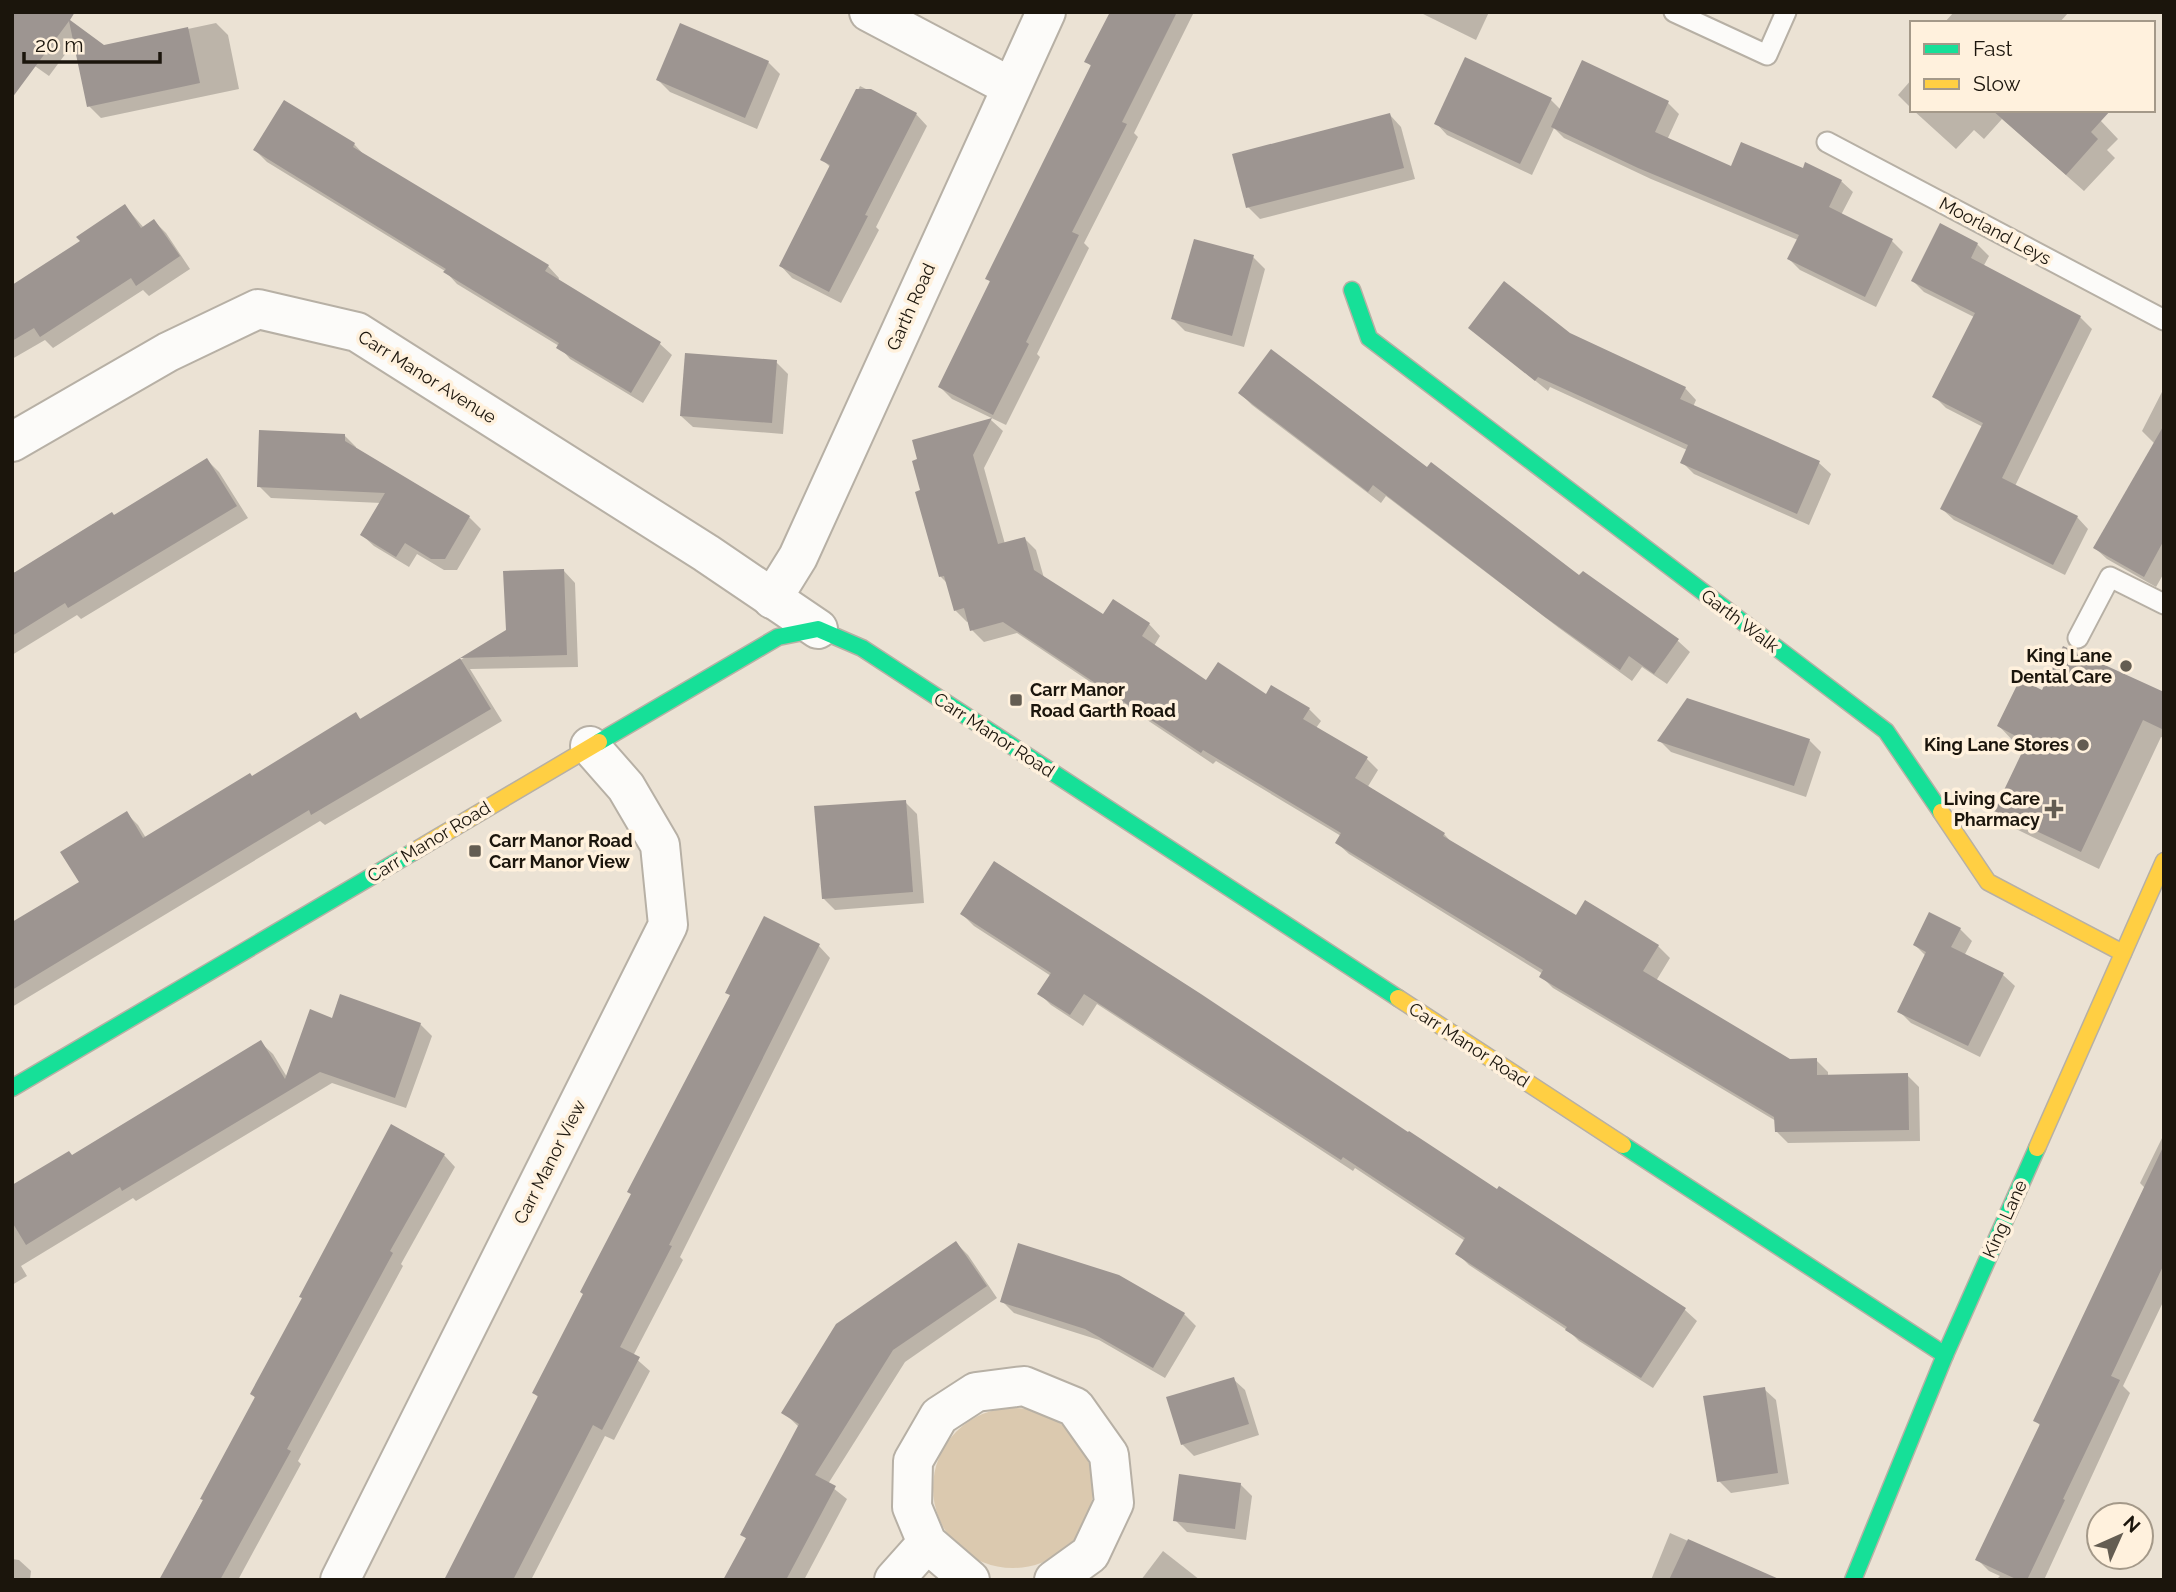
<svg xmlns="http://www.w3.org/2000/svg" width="2176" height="1592" viewBox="0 0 2176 1592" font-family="Raleway,sans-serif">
<rect width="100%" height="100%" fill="#ebe2d4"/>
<!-- green -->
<circle fill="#dbc9af" cx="1013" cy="1488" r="80"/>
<!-- shadow -->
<g fill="#0003">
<path d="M 57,12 L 103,47 L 216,23 L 228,35 L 239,89 L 101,118 L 89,106 L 75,41 L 49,76 L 12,50 Z"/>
<path d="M 1111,12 L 1194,12 L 1134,133 L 1138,137 L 1084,243 L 1089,248 L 1037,354 L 1040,357 L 1006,425 L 952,399 L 940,387 L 991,283 L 987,278 L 1092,67 L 1087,62 Z"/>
<path d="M 1419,12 L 1489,12 L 1476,40 Z"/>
<path d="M 1954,12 L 2069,12 L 2059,23 L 1944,23 Z"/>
<path d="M 768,62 L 780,74 L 757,129 L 670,92 L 658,80 Z"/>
<path d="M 1583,62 L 1668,103 L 1679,114 L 1667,140 L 1732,168 L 1803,170 L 1841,181 L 1853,192 L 1841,215 L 1892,241 L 1903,252 L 1876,307 L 1800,270 L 1789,259 L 1798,240 L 1651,179 L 1564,138 L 1554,128 L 1532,175 L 1447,135 L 1436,123 L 1551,100 L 1561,110 Z"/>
<path d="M 1912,79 L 1912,109 L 1898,95 Z"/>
<path d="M 860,86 L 916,114 L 927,126 L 876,227 L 879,230 L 841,303 L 792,278 L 781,266 L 831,168 L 823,160 Z"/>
<path d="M 1913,110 L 2105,110 L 2100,120 L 2118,139 L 2107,150 L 2115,158 L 2084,191 L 2002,119 L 1984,139 L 1974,130 L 1956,149 Z"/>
<path d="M 1390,115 L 1401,127 L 1415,179 L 1260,219 L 1248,207 Z"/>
<path d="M 354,144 L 366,157 L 548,266 L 559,278 L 558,281 L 660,344 L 672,355 L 643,403 L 570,359 L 559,346 L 457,284 L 445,271 L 267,162 L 255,150 Z"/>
<path d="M 125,206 L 144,228 L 154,221 L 166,233 L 190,269 L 149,296 L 143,290 L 53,348 L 45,340 L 12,359 L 12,287 L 82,242 Z"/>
<path d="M 1941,226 L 1977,244 L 1989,256 L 1983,267 L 2080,317 L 2092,329 L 2015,486 L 2077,517 L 2088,529 L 2065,575 L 1954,520 L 1942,509 L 1983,427 L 1946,408 L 1935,397 L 1974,317 L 1924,292 L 1913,281 Z"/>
<path d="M 1253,257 L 1265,269 L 1244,347 L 1185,331 L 1173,319 Z"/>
<path d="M 1470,328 L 1569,335 L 1685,388 L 1696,400 L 1693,407 L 1819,463 L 1831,474 L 1809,525 L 1694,474 L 1682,462 L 1687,450 L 1550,387 L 1548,391 Z"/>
<path d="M 776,362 L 788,374 L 783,434 L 693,427 L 681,416 Z"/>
<path d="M 2164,388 L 2164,573 L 2156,587 L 2107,559 L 2095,548 L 2155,444 L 2142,431 Z"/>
<path d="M 1240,393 L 1427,470 L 1580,578 L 1583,573 L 1678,641 L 1690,652 L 1667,684 L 1642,667 L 1632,681 L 1559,628 L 1386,496 L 1381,503 L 1252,405 Z"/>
<path d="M 991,420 L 1003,431 L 984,468 L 1005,544 L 1025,539 L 1036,550 L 1044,578 L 1104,616 L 1149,624 L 1160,636 L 1154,646 L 1207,682 L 1309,709 L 1321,721 L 1316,728 L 1366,758 L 1378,770 L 1367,788 L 1444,834 L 1454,845 L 1577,918 L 1658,946 L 1670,958 L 1656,981 L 1789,1060 L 1816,1060 L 1828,1072 L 1828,1076 L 1907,1075 L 1919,1087 L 1920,1141 L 1788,1143 L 1776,1131 L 1776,1121 L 1553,988 L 1542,977 L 1543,974 L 1349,854 L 1337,843 L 1341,836 L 1216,761 L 1213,764 L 1017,633 L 984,642 L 972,630 L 969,621 L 967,622 L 955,610 L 948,584 L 941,577 L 922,492 L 919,460 L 914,442 Z"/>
<path d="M 344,435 L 356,447 L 356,450 L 469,517 L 481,529 L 457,570 L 444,570 L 417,554 L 409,567 L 374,546 L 362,535 L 381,503 L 271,498 L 259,486 Z"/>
<path d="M 207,460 L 219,472 L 248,518 L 81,619 L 77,615 L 12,655 L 12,571 L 16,573 L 114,517 Z"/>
<path d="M 564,571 L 575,583 L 578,667 L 470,669 L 502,721 L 325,825 L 320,821 L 12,1007 L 12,924 L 81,883 L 127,814 L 138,825 L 146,838 L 252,778 L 356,715 L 362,720 L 508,631 Z"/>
<path d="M 2043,692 L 2164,694 L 2164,738 L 2161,737 L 2099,869 L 2014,828 L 1996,810 L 2026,748 L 2016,744 L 1999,726 Z"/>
<path d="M 1659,740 L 1809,740 L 1821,752 L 1806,797 L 1671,752 Z"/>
<path d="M 905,802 L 917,814 L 924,903 L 835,910 L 823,898 Z"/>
<path d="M 962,914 L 1498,1191 L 1500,1188 L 1685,1310 L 1697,1321 L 1653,1388 L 1579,1341 L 1570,1332 L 1469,1265 L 1457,1253 L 1465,1241 L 1355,1168 L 1353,1171 L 1097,1004 L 1083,1026 L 1051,1005 L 1040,994 L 1051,976 L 974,926 Z"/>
<path d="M 1960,929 L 1972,941 L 1964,956 L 2003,975 L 2015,986 L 1980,1057 L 1911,1023 L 1899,1011 L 1926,956 L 1915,945 Z"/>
<path d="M 819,946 L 830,958 L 680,1257 L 683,1260 L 633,1356 L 650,1371 L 614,1440 L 605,1436 L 531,1580 L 447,1580 L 539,1398 L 534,1393 L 585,1295 L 731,996 Z"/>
<path d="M 333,1020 L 420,1024 L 432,1036 L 406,1108 L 332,1083 L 136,1201 L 133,1198 L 21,1266 L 27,1276 L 12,1285 L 12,1188 L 73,1156 L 261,1043 L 273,1054 L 287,1077 Z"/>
<path d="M 2164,1134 L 2164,1300 L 2123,1386 L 2130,1393 L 2044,1580 L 1996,1580 L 2000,1576 L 1989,1571 L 1977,1559 L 2041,1426 L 2035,1421 L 2145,1188 L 2140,1183 Z"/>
<path d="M 444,1155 L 455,1167 L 401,1264 L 403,1266 L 298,1461 L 301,1464 L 238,1580 L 161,1580 L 256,1399 L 252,1394 Z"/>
<path d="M 956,1243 L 968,1255 L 997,1298 L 905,1362 L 828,1484 L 847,1499 L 804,1580 L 725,1580 L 747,1539 L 742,1534 L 799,1427 L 783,1412 Z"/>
<path d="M 1002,1301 L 1184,1314 L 1196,1326 L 1165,1378 L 1099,1340 L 1014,1313 Z"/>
<path d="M 1233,1379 L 1245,1390 L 1259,1435 L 1194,1456 L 1182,1444 Z"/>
<path d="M 1764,1389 L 1776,1400 L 1789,1484 L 1731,1493 L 1719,1481 Z"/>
<path d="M 1240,1484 L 1252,1496 L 1246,1540 L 1187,1532 L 1175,1520 Z"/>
<path d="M 1670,1533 L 1740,1564 L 1750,1580 L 1651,1580 Z"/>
<path d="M 1163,1551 L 1200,1580 L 1141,1580 Z"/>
<path d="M 12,1559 L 19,1560 L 31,1571 L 30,1580 L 12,1580 Z"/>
</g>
<!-- building -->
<g fill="#9d9591">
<path d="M 12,12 L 75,12 L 70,20 L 104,45 L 188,27 L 200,83 L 87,107 L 69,21 L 12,98 Z"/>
<path d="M 1110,12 L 1177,12 L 1122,122 L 1127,124 L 1072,232 L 1079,235 L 1026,342 L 1029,344 L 993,415 L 938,387 L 990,281 L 985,279 L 1091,65 L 1084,62 Z"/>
<path d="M 680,23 L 769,61 L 745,118 L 656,80 Z"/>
<path d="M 1465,57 L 1552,98 L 1520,164 L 1434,124 Z"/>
<path d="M 1582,60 L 1669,101 L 1655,132 L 1731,166 L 1741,142 L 1803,168 L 1805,162 L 1842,180 L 1829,207 L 1893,239 L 1865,297 L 1787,259 L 1799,235 L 1638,168 L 1551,127 Z"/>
<path d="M 856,89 L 871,89 L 917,113 L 865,215 L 868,216 L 829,292 L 779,266 L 830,165 L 820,160 Z"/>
<path d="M 284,100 L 355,143 L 353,147 L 549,265 L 545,271 L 661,342 L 631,393 L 556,348 L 559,343 L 443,272 L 446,269 L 253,150 Z"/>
<path d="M 1992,110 L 2111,110 L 2091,132 L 2098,139 L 2066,175 Z"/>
<path d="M 1390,113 L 1404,168 L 1246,208 L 1232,154 Z"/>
<path d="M 125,204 L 141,228 L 154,219 L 180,256 L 136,286 L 131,278 L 40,337 L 34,328 L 12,341 L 12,285 L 80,241 L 76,237 Z"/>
<path d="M 1940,223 L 1978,243 L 1971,258 L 2081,316 L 2002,478 L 2078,516 L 2053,565 L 1940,509 L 1983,423 L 1932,397 L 1975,313 L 1911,281 Z"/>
<path d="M 1194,239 L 1254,255 L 1232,336 L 1171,319 Z"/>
<path d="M 1504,281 L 1570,333 L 1686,387 L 1680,399 L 1820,461 L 1797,514 L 1680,463 L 1688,445 L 1538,377 L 1535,381 L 1468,328 Z"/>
<path d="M 1271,349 L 1427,467 L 1431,462 L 1579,575 L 1583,571 L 1679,639 L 1654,674 L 1629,656 L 1620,670 L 1545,617 L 1373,485 L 1368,492 L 1238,393 Z"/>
<path d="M 685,353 L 777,360 L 772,423 L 680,416 Z"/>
<path d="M 992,418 L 973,455 L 998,544 L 1025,537 L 1034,570 L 1103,614 L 1113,599 L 1150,623 L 1142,636 L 1206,680 L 1218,662 L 1266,694 L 1271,685 L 1310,708 L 1303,719 L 1368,757 L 1355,778 L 1445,833 L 1443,836 L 1576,915 L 1585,900 L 1659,945 L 1643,971 L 1790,1059 L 1817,1058 L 1817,1075 L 1908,1073 L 1909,1130 L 1775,1132 L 1774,1117 L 1539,977 L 1543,970 L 1335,843 L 1341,833 L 1203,750 L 1201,753 L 1003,622 L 970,631 L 964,608 L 954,611 L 944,576 L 939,577 L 915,492 L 920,490 L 912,461 L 917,459 L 912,440 Z"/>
<path d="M 2164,425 L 2164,540 L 2144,577 L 2093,548 Z"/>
<path d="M 259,430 L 345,434 L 345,441 L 470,516 L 445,559 L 431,559 L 405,543 L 396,557 L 360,535 L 385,493 L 257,487 Z"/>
<path d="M 207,458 L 237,506 L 68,608 L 65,603 L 12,636 L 12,574 L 112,512 L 114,515 Z"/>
<path d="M 564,569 L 567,655 L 460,658 L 491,709 L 311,815 L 309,810 L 12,990 L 12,922 L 79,882 L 60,852 L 127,811 L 143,838 L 250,773 L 252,776 L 356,712 L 360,719 L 506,630 L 503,571 Z"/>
<path d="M 2063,646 L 2164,692 L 2164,730 L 2143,720 L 2081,852 L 1994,811 L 2027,742 L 1997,726 L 2020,679 L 2042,690 Z"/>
<path d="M 1687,698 L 1810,739 L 1794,786 L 1657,741 Z"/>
<path d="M 906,800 L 913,892 L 822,899 L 814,806 Z"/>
<path d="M 994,861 L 1201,994 L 1408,1132 L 1409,1131 L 1497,1189 L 1499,1186 L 1686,1308 L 1641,1378 L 1565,1330 L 1567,1327 L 1455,1254 L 1465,1238 L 1343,1157 L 1341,1160 L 1084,994 L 1070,1015 L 1037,994 L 1051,973 L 960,914 Z"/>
<path d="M 1929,912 L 1961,928 L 1951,947 L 2004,973 L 1968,1046 L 1897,1012 L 1926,952 L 1913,945 Z"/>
<path d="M 764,916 L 820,944 L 669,1245 L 672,1246 L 620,1347 L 640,1357 L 602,1430 L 593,1425 L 513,1580 L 444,1580 L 538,1396 L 532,1393 L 583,1294 L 580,1292 L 631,1194 L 627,1192 L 730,995 L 725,993 Z"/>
<path d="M 340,994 L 421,1023 L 395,1098 L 320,1072 L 122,1191 L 120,1187 L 26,1245 L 12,1222 L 12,1185 L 69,1151 L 72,1155 L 261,1040 L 285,1079 L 310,1009 L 332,1018 Z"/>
<path d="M 391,1124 L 445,1154 L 390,1251 L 393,1253 L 287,1449 L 291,1451 L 220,1580 L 159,1580 L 203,1500 L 200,1499 L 255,1397 L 250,1394 L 302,1298 L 299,1297 Z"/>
<path d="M 2164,1145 L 2164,1264 L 2111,1376 L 2120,1380 L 2063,1499 L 2065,1500 L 2027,1580 L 2018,1580 L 1975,1560 L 2040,1424 L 2033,1421 Z"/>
<path d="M 956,1241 L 987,1286 L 893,1350 L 815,1475 L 836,1486 L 786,1580 L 723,1580 L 746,1538 L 740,1535 L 799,1424 L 781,1413 L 836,1324 Z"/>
<path d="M 1018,1243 L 1119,1275 L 1185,1313 L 1153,1368 L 1085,1329 L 1000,1302 Z"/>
<path d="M 1234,1377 L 1249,1424 L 1181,1445 L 1166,1397 Z"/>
<path d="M 1765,1387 L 1778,1473 L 1717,1482 L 1703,1396 Z"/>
<path d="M 1179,1474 L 1241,1483 L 1235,1529 L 1173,1521 Z"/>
<path d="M 1688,1539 L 1781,1580 L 1669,1580 Z"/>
</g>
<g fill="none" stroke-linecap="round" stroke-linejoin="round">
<defs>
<g id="lane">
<path d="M 1674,12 L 1767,55 L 1786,12"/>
<path d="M 1827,142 L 2164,320"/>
<path d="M 2078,638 L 2110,577 L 2164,604"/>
</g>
<g id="street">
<path d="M 869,12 L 1011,87"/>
<path d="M 12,442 L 168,352 L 258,309 L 357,332 L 706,553 L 818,629"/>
<path d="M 772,599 L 798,557 L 1046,12"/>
<path d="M 340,1580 L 668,925 L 660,845 L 626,787 L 590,746"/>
<path d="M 894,1580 L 927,1543"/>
<path d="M 970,1580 L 927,1543 L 912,1507 L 913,1461 L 939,1416 L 976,1392 L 1024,1386 L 1075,1407 L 1109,1455 L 1114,1503 L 1090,1554 L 1054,1580"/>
</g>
<g id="fast">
<path d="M 1352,290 L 1369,338 L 1886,731 L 1941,812"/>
<path d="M 599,742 L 778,637 L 818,629 L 862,648 L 1398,998"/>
<path d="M 12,1088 L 413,852"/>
<path d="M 1623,1145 L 1945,1355"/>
<path d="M 1853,1580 L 1945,1355 L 2037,1148"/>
</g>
<g id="slow">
<path d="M 1941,812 L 1988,882 L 2123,953"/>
<path d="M 413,852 L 599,742"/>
<path d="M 1398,998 L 1623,1145"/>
<path d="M 2037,1148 L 2164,861"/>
</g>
</defs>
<!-- lane casing -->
<use href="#lane" stroke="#b7b0a5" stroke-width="23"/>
<!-- street casing -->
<use href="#street" stroke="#b7b0a5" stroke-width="42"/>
<!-- fast casing -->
<use href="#fast" stroke="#b7b0a5" stroke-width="19"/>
<!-- slow casing -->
<use href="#slow" stroke="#b7b0a5" stroke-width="19"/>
<!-- lane -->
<use href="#lane" stroke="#fcfbf9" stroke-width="19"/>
<!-- street -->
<use href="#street" stroke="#fcfbf9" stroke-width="38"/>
<!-- fast -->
<use href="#fast" stroke="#16e098" stroke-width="16"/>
<!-- slow -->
<use href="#slow" stroke="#ffcf43" stroke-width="16"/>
</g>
<!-- markers -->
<g fill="#645d52" stroke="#fff1dd" stroke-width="2.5">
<circle cx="2126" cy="666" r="7"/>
<rect x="1009" y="693" width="14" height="14" rx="3.5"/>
<circle cx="2083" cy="745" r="7"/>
<path d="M2050.5 798.5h7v7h7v7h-7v7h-7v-7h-7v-7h7z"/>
<rect x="468" y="844" width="14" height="14" rx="3.5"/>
</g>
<g text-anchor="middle" stroke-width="7" stroke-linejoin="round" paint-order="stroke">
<!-- street labels -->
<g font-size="18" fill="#1b150c" stroke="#fff1dd">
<text transform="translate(1995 231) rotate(28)" y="6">Moorland Leys</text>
<text transform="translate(911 307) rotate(-66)" y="6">Garth Road</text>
<text transform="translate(427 377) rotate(32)" y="6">Carr Manor Avenue</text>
<text transform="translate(1740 621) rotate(37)" y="6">Garth Walk</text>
<text transform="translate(994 735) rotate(33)" y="6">Carr Manor Road</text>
<text transform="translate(429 842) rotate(-31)" y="6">Carr Manor Road</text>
<text transform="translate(1469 1045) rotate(33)" y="6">Carr Manor Road</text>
<text transform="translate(550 1162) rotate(-63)" y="6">Carr Manor View</text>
<text transform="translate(2005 1219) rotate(-66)" y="6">King Lane</text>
</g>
<!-- poi labels -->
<g font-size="18" font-weight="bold" fill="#1b150c" stroke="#fff1dd" text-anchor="end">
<text x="2112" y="662">King Lane<tspan x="2112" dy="21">Dental Care</tspan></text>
<text x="1030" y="696" text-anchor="start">Carr Manor<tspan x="1030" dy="21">Road Garth Road</tspan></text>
<text x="2069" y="751">King Lane Stores</text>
<text x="2040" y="805">Living Care<tspan x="2040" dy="21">Pharmacy</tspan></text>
<text x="489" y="847" text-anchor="start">Carr Manor Road<tspan x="489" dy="21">Carr Manor View</tspan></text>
</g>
</g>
<!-- border -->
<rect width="2176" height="1592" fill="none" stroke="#1b150c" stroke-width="28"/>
<!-- legend -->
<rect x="1910" y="21" width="245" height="91" fill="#fff1dd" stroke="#a49989" stroke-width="2"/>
<rect x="1924" y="44" width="35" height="10" fill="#16e098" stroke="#a49989" stroke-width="2"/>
<text x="1973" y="56" font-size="21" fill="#1b150c">Fast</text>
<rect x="1924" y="79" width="35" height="10" fill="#ffcf43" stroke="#a49989" stroke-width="2"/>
<text x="1973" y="91" font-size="21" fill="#1b150c">Slow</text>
<!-- north arrow -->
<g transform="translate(2120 1536) rotate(45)"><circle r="33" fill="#fff1dd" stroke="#a49989" stroke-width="2"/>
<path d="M0-5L12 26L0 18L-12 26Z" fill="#645d52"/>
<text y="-10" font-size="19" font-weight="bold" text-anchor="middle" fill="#1b150c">N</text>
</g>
<!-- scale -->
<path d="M24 52v10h136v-10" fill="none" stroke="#1b150c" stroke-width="3.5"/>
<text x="35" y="52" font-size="21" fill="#1b150c" stroke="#fff1dd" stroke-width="5" paint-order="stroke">20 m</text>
</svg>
